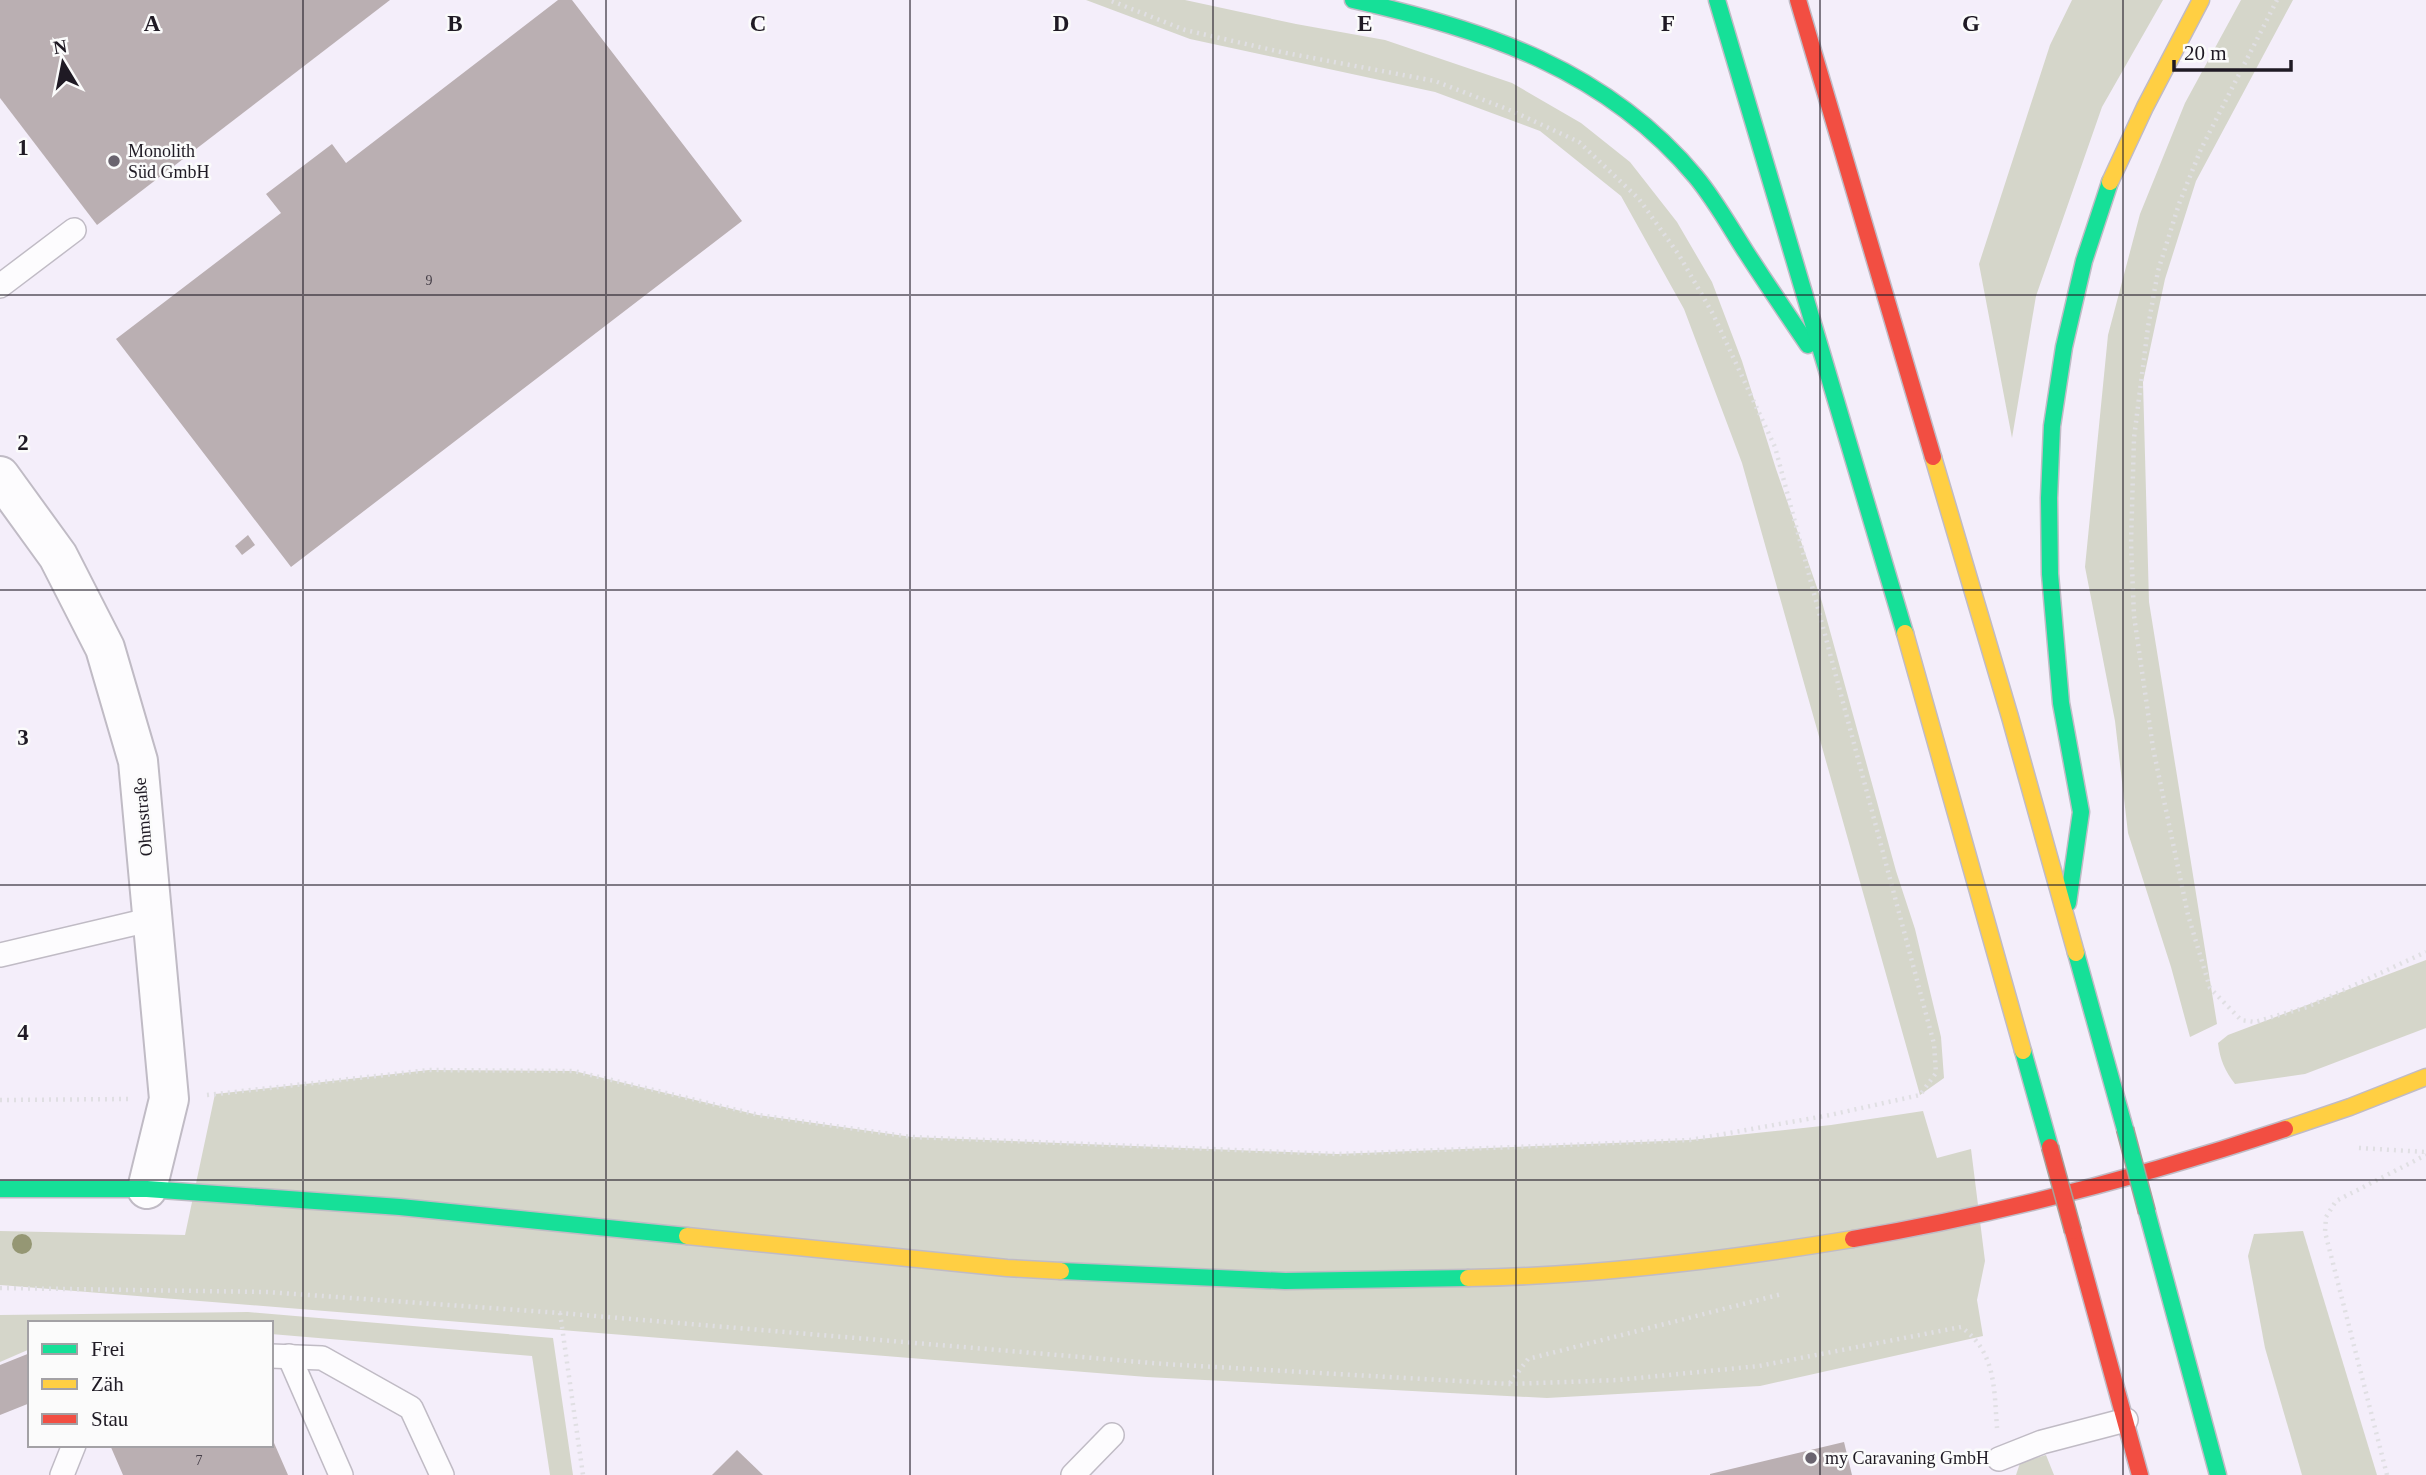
<svg xmlns="http://www.w3.org/2000/svg" width="2426" height="1475" viewBox="0 0 2426 1475" font-family="'Times New Roman',serif">
<rect width="100%" height="100%" fill="#f4eefa"/>
<!-- green -->
<g fill="#d5d6ca">
<path d="M 1086,0 L 1185,0 L 1296,24 L 1385,40 L 1512,83 L 1581,123 L 1630,162 L 1677,222 L 1712,282 L 1742,361 L 1776,469 L 1822,602 L 1896,871 L 1915,929 L 1941,1037 L 1944,1078 L 1920,1095 L 1742,463 L 1684,309 L 1621,196 L 1540,131 L 1435,92 L 1190,39 Z"/>
<path d="M 2072,0 L 2163,0 L 2102,107 L 2036,296 L 2012,438 L 1979,264 L 2050,45 Z"/>
<path d="M 2241,0 L 2293,0 L 2196,181 L 2165,279 L 2143,382 L 2149,602 L 2217,1024 L 2190,1037 L 2171,967 L 2128,833 L 2115,721 L 2085,567 L 2108,335 L 2140,214 L 2185,103 Z"/>
<path d="M 2426,960 L 2426,1028 L 2305,1074 L 2235,1084 C 2225,1071 2220,1060 2218,1043 L 2228,1035 Z"/>
<path d="M 429,1070 L 574,1071 L 758,1115 L 912,1137 L 1337,1154 L 1690,1140 L 1831,1125 L 1923,1111 L 1937,1158 L 1971,1149 L 1985,1261 L 1977,1300 L 1983,1336 L 1760,1386 L 1547,1398 L 1147,1377 L 0,1285 L 0,1231 L 185,1235 L 215,1094 Z"/>
<path d="M 2303,1231 L 2377,1475 L 2302,1475 L 2265,1348 L 2248,1256 L 2254,1234 Z"/>
<path d="M 248,1312 L 553,1338 L 573,1475 L 550,1475 L 532,1356 L 271,1334 L 271,1323 L 30,1323 L 30,1349 L 0,1362 L 0,1315 Z"/>
<path d="M 2046,1455 L 2054,1475 L 2016,1475 L 2020,1463 Z"/>
</g>
<!-- building -->
<g fill="#baafb2">
<path d="M 0,0 L 390,0 L 97,225 L 0,98 Z"/>
<path d="M 558,0 L 572,0 L 742,221 L 291,567 L 116,339 L 281,213 L 266,194 L 332,144 L 346,163 Z"/>
<path d="M 248,535 L 255,545 L 242,555 L 235,546 Z"/>
<path d="M 30,1353 L 30,1403 L 0,1415 L 0,1365 Z"/>
<path d="M 271,1436 L 288,1475 L 123,1475 L 110,1445 L 271,1445 Z"/>
<path d="M 1844,1442 L 1852,1475 L 1710,1475 L 1710,1474 Z"/>
<path d="M 737,1450 L 763,1475 L 712,1475 Z"/>
</g>
<g fill="none" stroke-linecap="round" stroke-linejoin="round">
<defs>
<g id="lane">
<path d="M 0,286 L 74,230"/>
<path d="M 0,955 L 153,919"/>
<path d="M 271,1356 L 322,1358 L 411,1408 L 442,1475"/>
<path d="M 289,1356 L 341,1475"/>
<path d="M 1999,1459 L 2042,1442 L 2126,1420"/>
<path d="M 62,1475 L 74,1445"/>
<path d="M 1073,1475 L 1112,1435"/>
</g>
<path id="street" d="M 0,476 L 58,556 L 105,648 L 138,761 L 169,1099 L 147,1189"/>
<g id="fast">
<path d="M 1353,0 C 1484,29 1607,70 1696,177 C 1715,200 1730,227 1746,252 C 1766,283 1787,314 1808,345"/>
<path d="M 1717,0 L 1905,633"/>
<path d="M 2068,903 L 2081,812 L 2061,703 L 2050,574 L 2049,498 L 2052,426 L 2064,347 L 2084,261 L 2110,182"/>
<path d="M 2076,953 L 2125,1129"/>
<path d="M 2023,1051 L 2050,1147"/>
<path d="M 0,1189 L 147,1189 L 400,1207 L 687,1236"/>
<path d="M 2147,1212 L 2218,1475"/>
<path d="M 1061,1271 L 1285,1281 L 1468,1278"/>
</g>
<g id="slow">
<path d="M 2110,182 L 2145,107 L 2201,0"/>
<path d="M 1933,457 L 2010,717 L 2076,953"/>
<path d="M 1905,633 L 2023,1051"/>
<path d="M 2285,1129 L 2350,1107 L 2426,1077"/>
<path d="M 687,1236 L 1007,1268 L 1061,1271"/>
<path d="M 1468,1278 C 1597,1276 1725,1260 1853,1239"/>
</g>
<g id="jam">
<path d="M 1798,0 L 1933,457"/>
<path d="M 2073,1231 L 2140,1475"/>
<path d="M 1853,1239 C 2000,1214 2144,1176 2285,1129"/>
</g>
</defs>
<!-- lane casing -->
<use href="#lane" stroke="#c0bbc5" stroke-width="26"/>
<!-- street casing -->
<use href="#street" stroke="#c0bbc5" stroke-width="42"/>
<!-- fast casing -->
<use href="#fast" stroke="#c0bbc5" stroke-width="19"/>
<!-- slow casing -->
<use href="#slow" stroke="#c0bbc5" stroke-width="19"/>
<!-- jam casing -->
<use href="#jam" stroke="#c0bbc5" stroke-width="19"/>
<!-- path -->
<g stroke="#e0dfe3" stroke-width="4.5" stroke-dasharray="2 5" stroke-linecap="butt">
<path d="M 2277,0 L 2201,149 L 2179,204 L 2158,271 L 2148,327 L 2134,438 L 2131,543 L 2134,616 L 2153,748 L 2188,915 L 2210,988 L 2241,1020 L 2255,1022 L 2307,1007 L 2426,952"/>
<path d="M 207,1095 L 429,1070 L 574,1071 L 759,1115 L 912,1137 L 1337,1154 L 1690,1140 L 1830,1115 L 1920,1095 L 1936,1073 L 1934,1044 L 1775,447 L 1713,314 L 1679,255 L 1639,199 L 1579,142 L 1512,111 L 1435,81 L 1281,52 L 1185,30 L 1109,0"/>
<path d="M 0,1100 L 129,1099"/>
<path d="M 2359,1148 L 2426,1152"/>
<path d="M 0,1288 L 267,1292 L 560,1313 L 1164,1364 L 1510,1384 L 1618,1380 L 1759,1366 L 1961,1327 C 1996,1352 1994,1388 1997,1428"/>
<path d="M 560,1313 L 583,1475"/>
<path d="M 1510,1383 L 1528,1359 L 1782,1294"/>
<path d="M 2387,1475 L 2325,1232 L 2326,1217 L 2336,1201 L 2426,1155"/>
</g>
<!-- lane -->
<use href="#lane" stroke="#fdfcfe" stroke-width="23"/>
<!-- street -->
<use href="#street" stroke="#fdfcfe" stroke-width="38"/>
<!-- fast -->
<use href="#fast" stroke="#16e098" stroke-width="16"/>
<!-- slow -->
<use href="#slow" stroke="#ffcf43" stroke-width="16"/>
<!-- jam -->
<use href="#jam" stroke="#f24e42" stroke-width="16"/>
<defs>
<path id="fast-bridge" d="M 2125,1129 L 2147,1212"/>
<path id="jam-bridge" d="M 2050,1147 L 2073,1231"/>
</defs>
<!-- fast-bridge casing -->
<use href="#fast-bridge" stroke="#a9a099" stroke-width="19" stroke-linecap="butt"/>
<!-- jam-bridge casing -->
<use href="#jam-bridge" stroke="#a9a099" stroke-width="19" stroke-linecap="butt"/>
<!-- fast-bridge -->
<use href="#fast-bridge" stroke="#16e098" stroke-width="16"/>
<!-- jam-bridge -->
<use href="#jam-bridge" stroke="#f24e42" stroke-width="16"/>
</g>
<!-- trees -->
<circle fill="#959774" cx="22" cy="1244" r="10"/>
<!-- grid -->
<path fill="none" stroke="#1f1a24" stroke-width="2" stroke-opacity="0.55" d="M 303,0 L 303,1475M 606,0 L 606,1475M 910,0 L 910,1475M 1213,0 L 1213,1475M 1516,0 L 1516,1475M 1820,0 L 1820,1475M 2123,0 L 2123,1475M 0,295 L 2426,295M 0,590 L 2426,590M 0,885 L 2426,885M 0,1180 L 2426,1180"/>
<!-- markers -->
<g fill="#6a646f" stroke="#fbfbfb" stroke-width="2.5">
<circle cx="114" cy="161" r="7"/>
<circle cx="1811" cy="1458" r="7"/>
</g>
<g text-anchor="middle" stroke-width="5" stroke-linejoin="round" paint-order="stroke">
<!-- number labels -->
<g font-size="14" fill="#463f48">
<text x="429" y="285">9</text>
<text x="199" y="1465">7</text>
</g>
<!-- poi labels -->
<g font-size="18" fill="#1f1a24" stroke="#fbfbfb" text-anchor="start">
<text x="128" y="157">Monolith<tspan x="128" dy="21">Süd GmbH</tspan></text>
<text x="1825" y="1464">my Caravaning GmbH</text>
</g>
<!-- street labels -->
<g font-size="18" fill="#1f1a24" stroke="#fbfbfb">
<text transform="translate(143 817) rotate(-95)" y="6">Ohmstraße</text>
</g>
</g>
<g font-size="23" text-anchor="middle" font-weight="bold" fill="#1f1a24" stroke="#fbfbfb" stroke-width="5" stroke-linejoin="round" paint-order="stroke">
<text x="152" y="31">A</text>
<text x="455" y="31">B</text>
<text x="758" y="31">C</text>
<text x="1061" y="31">D</text>
<text x="1365" y="31">E</text>
<text x="1668" y="31">F</text>
<text x="1971" y="31">G</text>
<text x="23" y="155">1</text>
<text x="23" y="450">2</text>
<text x="23" y="745">3</text>
<text x="23" y="1040">4</text>
</g>
<!-- legend -->
<rect x="28" y="1321" width="245" height="126" fill="#fbfbfb" stroke="#a3a1a5" stroke-width="2"/>
<rect x="42" y="1344" width="35" height="10" fill="#16e098" stroke="#a3a1a5" stroke-width="2"/>
<text x="91" y="1356" font-size="21" fill="#1f1a24">Frei</text>
<rect x="42" y="1379" width="35" height="10" fill="#ffcf43" stroke="#a3a1a5" stroke-width="2"/>
<text x="91" y="1391" font-size="21" fill="#1f1a24">Zäh</text>
<rect x="42" y="1414" width="35" height="10" fill="#f24e42" stroke="#a3a1a5" stroke-width="2"/>
<text x="91" y="1426" font-size="21" fill="#1f1a24">Stau</text>
<!-- north arrow -->
<g transform="translate(63 63) rotate(350)" stroke="#fbfbfb" stroke-width="5" paint-order="stroke">
<path d="M0-5L12 26L0 18L-12 26Z" fill="#1f1a24"/>
<text y="-10" font-size="19" font-weight="bold" text-anchor="middle" fill="#1f1a24">N</text>
</g>
<!-- scale -->
<path d="M2174 60v10h117v-10" fill="none" stroke="#1f1a24" stroke-width="3.5"/>
<text x="2184" y="60" font-size="21" fill="#1f1a24" stroke="#fbfbfb" stroke-width="5" paint-order="stroke">20 m</text>
</svg>
